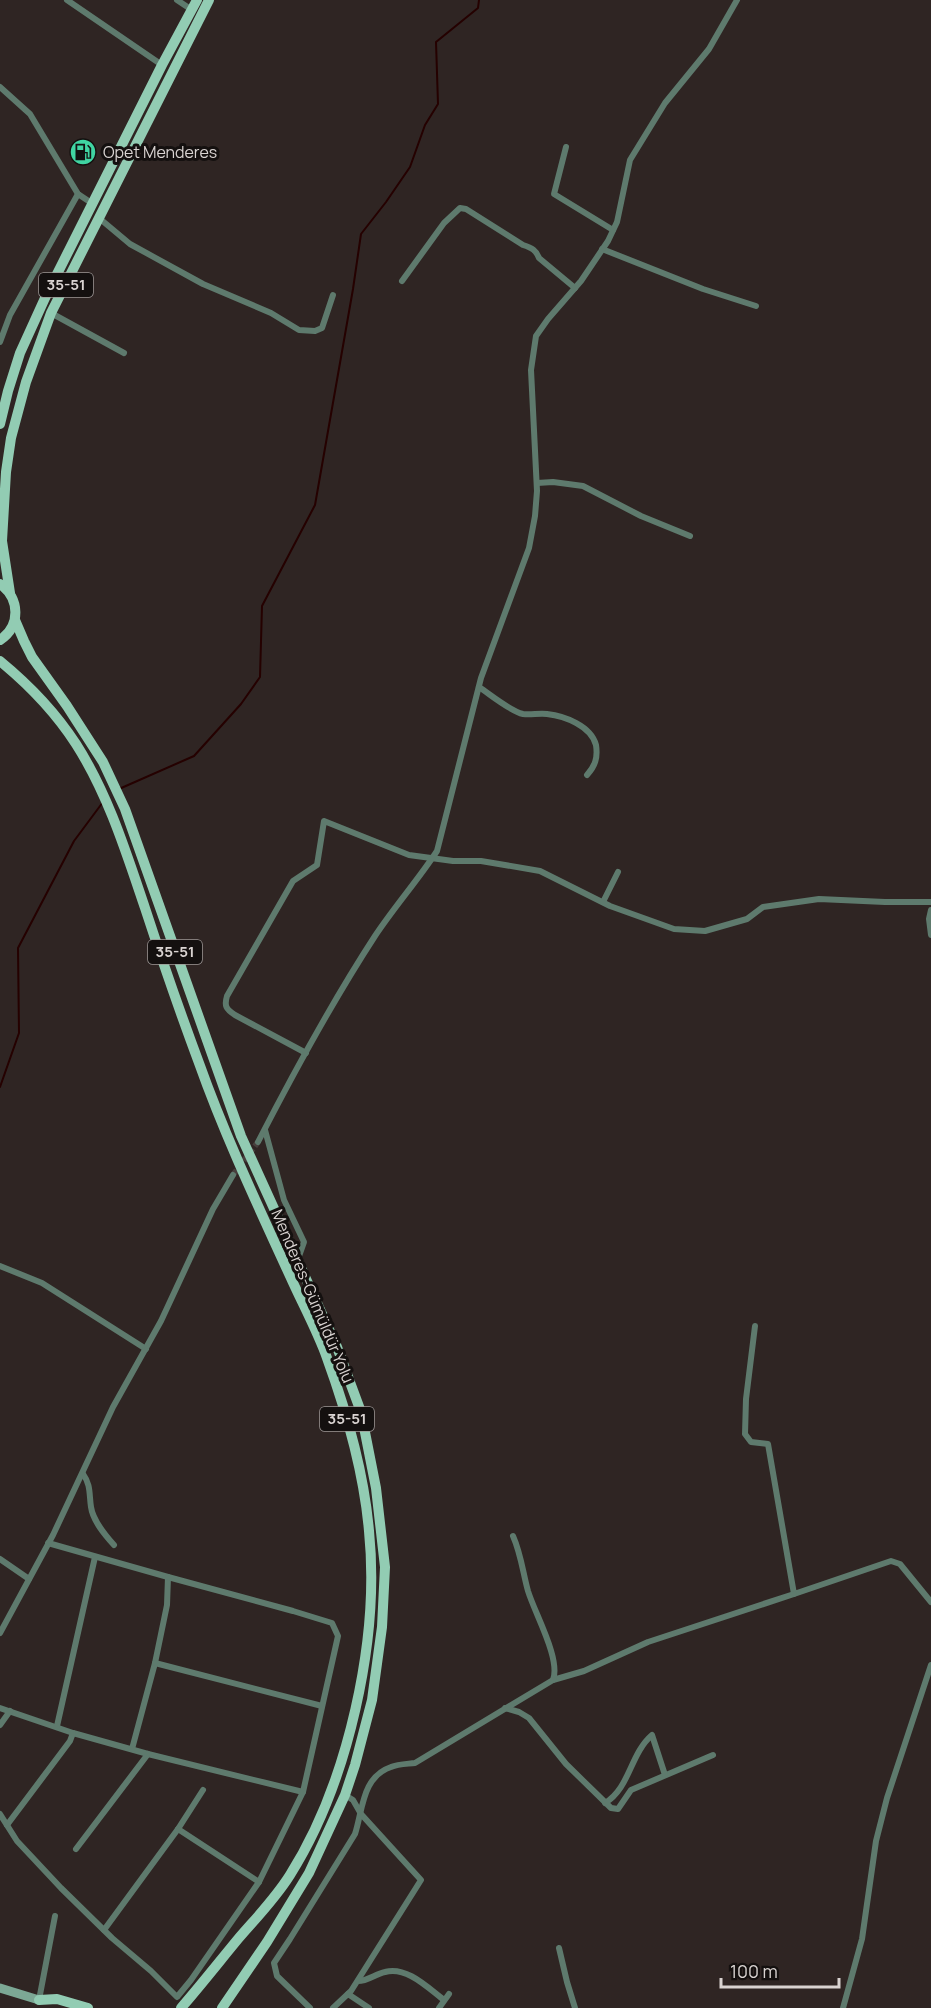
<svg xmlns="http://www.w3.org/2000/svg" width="931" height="2008" viewBox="0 0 931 2008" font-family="Manrope,sans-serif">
<rect width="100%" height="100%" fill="#2f2523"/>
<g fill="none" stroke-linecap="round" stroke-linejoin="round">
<!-- stream -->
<g stroke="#250100" stroke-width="2">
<path d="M 119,789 L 194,756 L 241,704 L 260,677 L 262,606 L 315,505 L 353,289 L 361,234 L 386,202 L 410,167 L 425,125 L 438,104 L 436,42 L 478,8 L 479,0"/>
<path d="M 0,1087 L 19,1033 L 18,948 L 74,841 L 103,802"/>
</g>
<!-- street-tunnel -->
<path stroke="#483f3d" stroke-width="6" stroke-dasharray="6 3" stroke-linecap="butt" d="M 233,1175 L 258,1142"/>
<!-- street -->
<g stroke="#5e7a6d" stroke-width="6">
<path d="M 67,0 L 162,65"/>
<path d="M 177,0 L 192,10"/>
<path d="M 0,87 L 30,114 L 78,194 L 93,204"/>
<path d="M 566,147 L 554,194 L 613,230"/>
<path d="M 99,218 L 130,244 L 203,284 L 271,313 L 299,330 L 315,331 L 322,328 L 333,295"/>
<path d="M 602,249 L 703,289 L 756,306"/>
<path d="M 402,281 L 444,223 L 460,208 L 466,209 L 523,245 C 532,248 536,250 539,258 L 575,288"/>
<path d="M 51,313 L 124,353"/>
<path d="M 0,342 L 10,315 L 78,194"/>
<path d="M 537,483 L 553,482 L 583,486 L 641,516 L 690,536"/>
<path d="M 479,687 C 491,695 510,711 523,714 C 531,715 539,713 547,714 C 565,716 591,726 596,745 C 598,758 595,766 587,775"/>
<path d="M 603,902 L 618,872"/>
<path d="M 931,910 L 929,919 L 931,935"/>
<path d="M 306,1053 L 235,1015 C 226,1009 224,1006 227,996 L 293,881 L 317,865 L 324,821 L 409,855 L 453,861 L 481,861 L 540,871 L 610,906 L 674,929 L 705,931 L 747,919 L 763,907 L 819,899 L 885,902 L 931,902"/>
<path d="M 265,1130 L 284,1200 L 304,1242 L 298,1259"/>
<path d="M 258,1142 C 294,1072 332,1002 375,936 C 395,906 418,880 437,851 L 481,678 L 529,548 L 535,516 L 537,491 L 531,370 L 536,336 L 548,319 L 581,281 L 608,241 L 617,222 L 630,160 L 665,103 L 709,49 L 737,0"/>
<path d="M 0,1266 L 42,1283 L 146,1349"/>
<path d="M 755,1326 L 746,1399 L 745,1434 L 751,1442 L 768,1444 L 794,1594 L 891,1561 L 900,1564 L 931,1602"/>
<path d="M 83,1474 C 91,1485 89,1494 91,1507 C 93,1521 105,1535 114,1545"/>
<path d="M 48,1543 L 168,1577 L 167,1605 L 155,1663 L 132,1749"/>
<path d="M 0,1559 L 29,1579"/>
<path d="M 0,1633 L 53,1535 L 113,1407 L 161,1321 L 213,1209 L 233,1175"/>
<path d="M 155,1663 L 322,1706"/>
<path d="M 553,1680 L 584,1671 L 648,1642 L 794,1594"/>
<path d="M 0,1708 L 73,1733 L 148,1754 L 303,1792"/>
<path d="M 505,1708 L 519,1712 L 529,1718 L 566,1764 L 611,1808 L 618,1809 L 631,1790 L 713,1755"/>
<path d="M 0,1725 L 10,1711"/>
<path d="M 57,1726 L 95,1557"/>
<path d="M 605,1803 C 630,1788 630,1754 652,1735 L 665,1775"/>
<path d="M 0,1814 L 17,1841 L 61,1888 L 112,1938 L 151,1971 L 177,1997 L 191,1980 L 259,1882 L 303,1792 L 338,1636 L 332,1623 L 293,1611 L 168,1577"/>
<path d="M 7,1825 L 70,1741 L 73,1733"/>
<path d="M 178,1829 L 259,1882"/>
<path d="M 76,1849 L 148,1754"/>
<path d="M 104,1930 L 178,1829 L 203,1790"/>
<path d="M 559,1948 L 567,1982 L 575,2008"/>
<path d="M 358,1981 C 368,1981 375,1974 385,1972 C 407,1966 428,1988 444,2000"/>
<path d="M 348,1994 L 369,2008"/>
<path d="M 39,2000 L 55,1916"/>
<path d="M 310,2008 L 277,1976 L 274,1963 L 290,1939 L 355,1834 C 363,1809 362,1777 391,1767 C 398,1764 407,1764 415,1763 L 553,1680 C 561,1659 535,1614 528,1591 C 523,1573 521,1554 513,1536"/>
<path d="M 333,2008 L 351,1991 L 421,1880 L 361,1814 L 353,1800 L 345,1795"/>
<path d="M 439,2008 L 449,1994"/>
<path d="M 843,2008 L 862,1939 L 876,1841 L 887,1798 L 931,1665"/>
</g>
<!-- secondary -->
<path stroke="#7ca895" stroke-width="9" d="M 0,1988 L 39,2000"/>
<!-- primary -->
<g stroke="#92ccb3" stroke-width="10">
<path d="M 0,424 L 8,391 L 20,353 L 45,298 L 162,65 L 197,0"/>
<path d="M 0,584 C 20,598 21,626 0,640"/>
<path d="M 10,593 L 2,541 L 6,472 L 11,438 L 26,382 L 51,313 L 209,0"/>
<path d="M 15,620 L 24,641 L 32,657 L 67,706 L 103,762 L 125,809 L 241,1136 L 337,1347 L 361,1412 L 376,1488 L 385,1567 L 382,1627 L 372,1700 L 355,1765 L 345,1795 L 309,1873 L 267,1942 L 222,2008"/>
<path d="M 0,661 C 28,684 56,713 76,744 C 108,794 126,852 145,908 C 162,960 180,1012 199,1063 C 225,1136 258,1206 290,1276 C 302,1303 317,1330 327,1358 C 347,1413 364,1473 369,1531 C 380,1640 348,1783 290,1875 C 275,1899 256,1918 238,1939 C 219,1962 201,1985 181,2008"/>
<path d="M 39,2000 L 57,1999 L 88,2008"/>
</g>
</g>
<!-- icons -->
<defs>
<symbol id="fuel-disc" viewBox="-11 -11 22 22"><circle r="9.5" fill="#40d4a2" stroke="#14100f"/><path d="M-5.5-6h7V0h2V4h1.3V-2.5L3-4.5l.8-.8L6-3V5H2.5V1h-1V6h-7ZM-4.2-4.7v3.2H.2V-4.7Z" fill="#111"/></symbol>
</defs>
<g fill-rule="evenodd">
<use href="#fuel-disc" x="68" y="137" width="30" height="30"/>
</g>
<g text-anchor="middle" stroke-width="6" stroke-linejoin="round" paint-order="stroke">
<!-- shield labels -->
<g fill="#14100f" stroke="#9e9897" stroke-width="1.5">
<rect x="39" y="273" width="54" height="24" rx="4.5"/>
<rect x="148" y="940" width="54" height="24" rx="4.5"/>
<rect x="320" y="1407" width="54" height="24" rx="4.5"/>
</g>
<g font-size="15" font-weight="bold" fill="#d9d3d1">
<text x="66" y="290">35-51</text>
<text x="175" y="957">35-51</text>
<text x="347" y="1424">35-51</text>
</g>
<!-- poi labels -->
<g font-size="16" fill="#d9d3d1" stroke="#14100f" text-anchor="start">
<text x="103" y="158">Opet Menderes</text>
</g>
<!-- street labels -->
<g font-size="16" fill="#d9d3d1" stroke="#14100f">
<text transform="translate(313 1296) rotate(67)" y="6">Menderes-Gümüldür Yolu</text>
</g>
</g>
<!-- scale -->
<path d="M721 1978v9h118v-9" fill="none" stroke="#d9d3d1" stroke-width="3"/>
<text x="730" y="1978" font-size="18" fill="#d9d3d1" stroke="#14100f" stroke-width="4.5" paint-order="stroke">100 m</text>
</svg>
